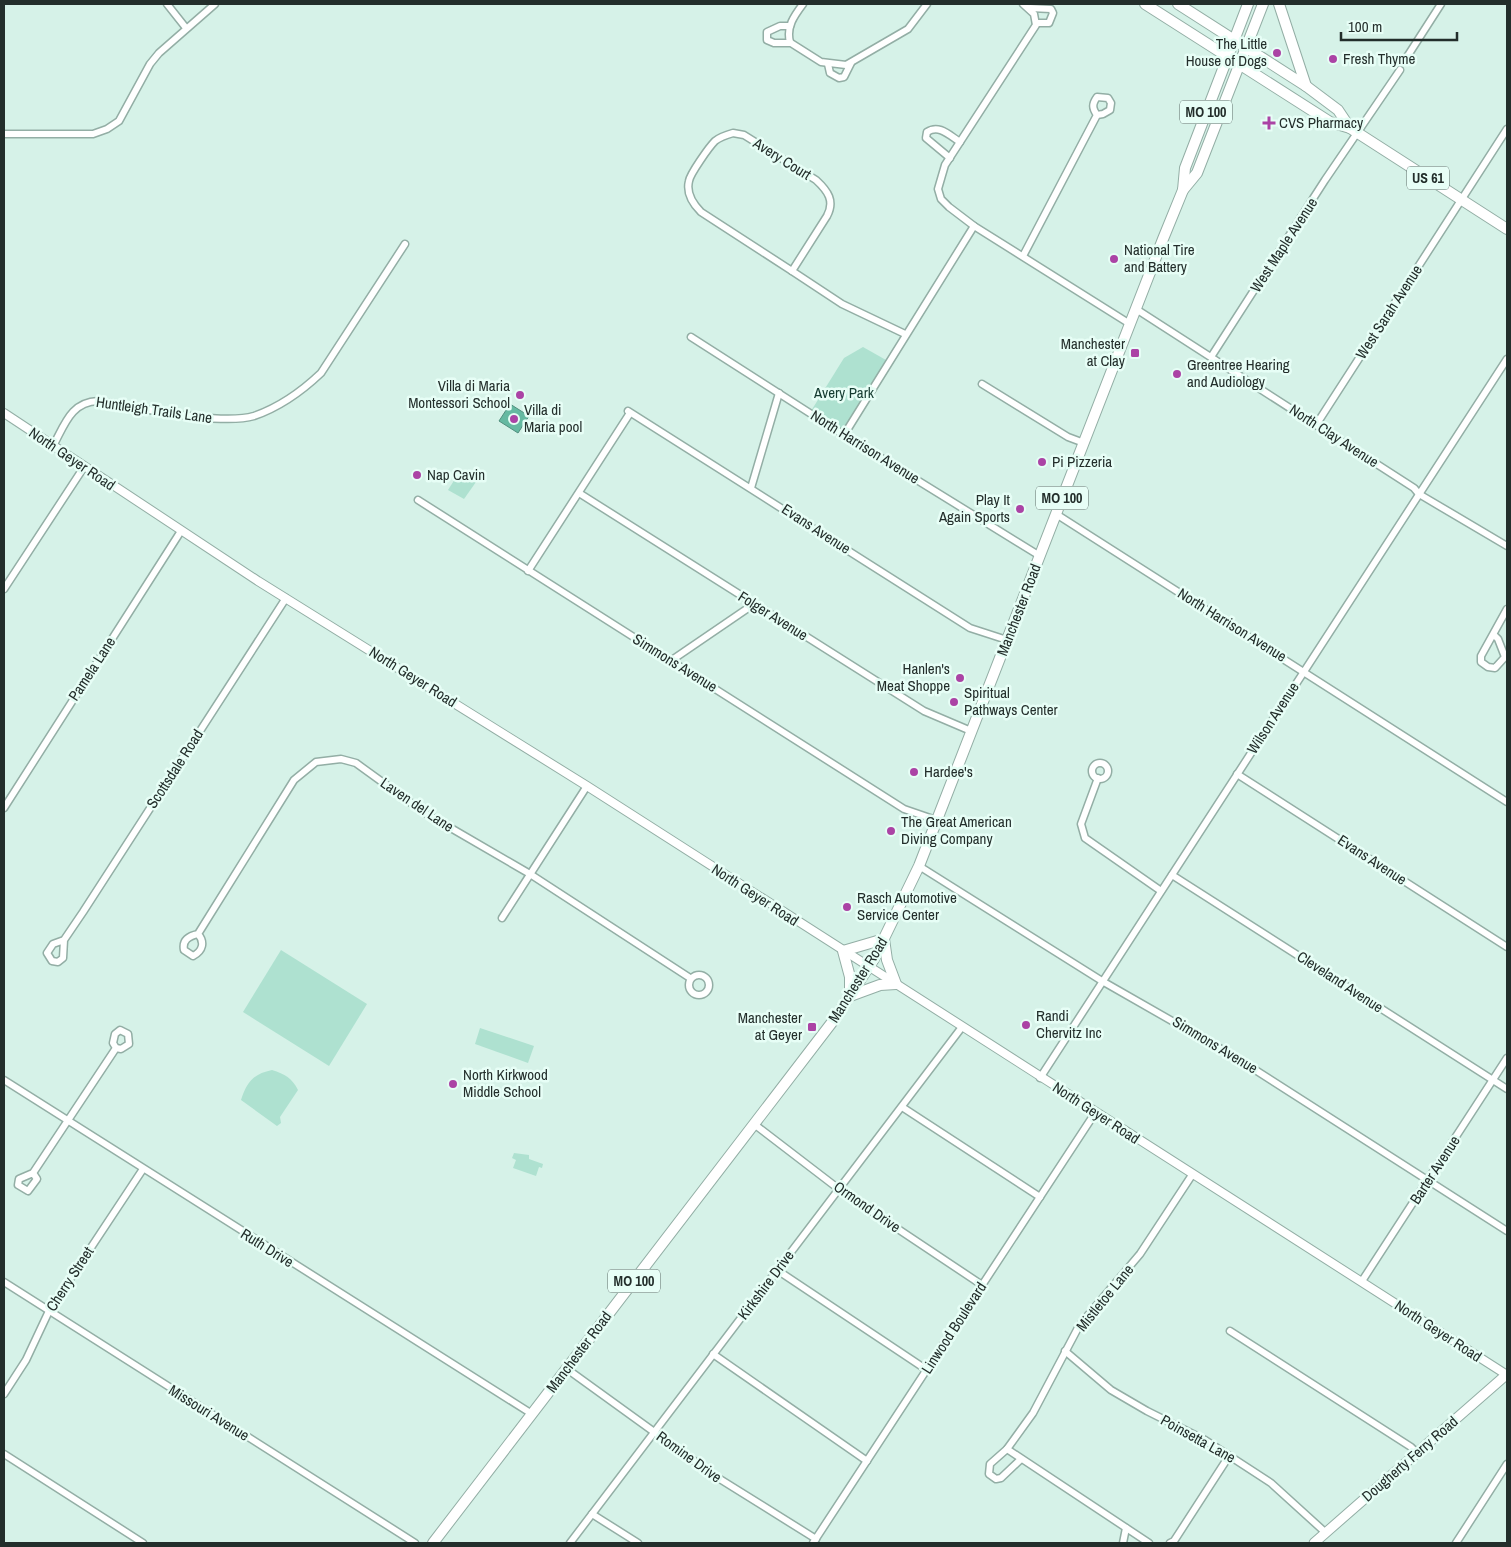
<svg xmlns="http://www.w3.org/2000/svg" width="1511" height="1547" viewBox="0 0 1511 1547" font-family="'Archivo Narrow',sans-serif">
<rect width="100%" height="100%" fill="#d6f2e8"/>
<!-- green -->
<g fill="#aee1d0">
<path d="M 863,347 L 886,360 L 843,431 L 811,411 L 844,358 Z"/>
<path d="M 460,471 L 476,482 L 464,499 L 448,490 Z"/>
<path d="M 281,950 L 367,1004 L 329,1066 L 243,1012 Z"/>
<path d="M 480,1028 L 534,1046 L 528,1063 L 475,1044 Z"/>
<path d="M 272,1070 C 285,1074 292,1078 298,1090 L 280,1117 L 281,1123 L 277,1126 L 241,1100 C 247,1082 253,1074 272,1070 Z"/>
<path d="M 514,1153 L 529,1155 L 529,1159 L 543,1164 L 542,1168 L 539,1167 L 536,1176 L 513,1168 L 516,1160 L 512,1158 Z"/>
</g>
<!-- water -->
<path fill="#65b9a1" stroke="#518f7e" d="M 510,404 L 529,416 L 518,433 L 499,421 Z"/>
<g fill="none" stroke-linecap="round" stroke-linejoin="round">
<defs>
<g id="minor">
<path d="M 167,4 L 186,28"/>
<path d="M 1023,4 L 1034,14 L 1036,25 L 945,165 L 938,189 L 941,199 L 949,207 L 974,226 L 1130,324"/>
<path d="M 1030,8 L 1051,9 L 1053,13 L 1049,23 L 1036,23"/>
<path d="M 790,26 L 780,26 L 767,32 L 767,40 L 774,43 L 791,43 L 821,62 L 846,65 L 908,29 L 927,4"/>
<path d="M 790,42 C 786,27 794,16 803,4"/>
<path d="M 1405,60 L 1441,4"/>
<path d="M 828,64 L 830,73 L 839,78 L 844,77 L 851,63"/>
<path d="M 733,133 L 744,135 L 816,180 C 828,191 835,201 827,216 L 792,271 L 701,212 C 693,204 686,193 689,181 C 690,174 709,147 715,141 C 720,137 726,135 733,133 Z"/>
<path d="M 4,134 L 93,134 L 107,129 L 119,121 L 150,64 L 159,53 L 215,4"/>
<path d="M 950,158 L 926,138 L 927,132 C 939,124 949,135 960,142"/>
<path d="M 1023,256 L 1097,115 C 1092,108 1092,104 1097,97 L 1108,98 L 1111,103 L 1110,110 L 1103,114 L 1097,115"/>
<path d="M 792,271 L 842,304 L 905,334"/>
<path d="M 1136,309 L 1414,488 L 1419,494 L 1507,546"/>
<path d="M 691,337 L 844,435 L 1040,556"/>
<path d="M 1211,357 L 1325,180 L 1400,70"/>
<path d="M 982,384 L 1068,437 L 1084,443"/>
<path d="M 628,411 L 970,628 L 1007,640"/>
<path d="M 1316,425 L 1507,129"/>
<path d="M 844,435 L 974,226"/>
<path d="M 53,446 C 65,424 71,402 98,401 C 136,407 220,426 254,416 C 280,407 301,392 321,373 L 405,244"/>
<path d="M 751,488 L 779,393"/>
<path d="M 579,493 L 924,711 L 971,731"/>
<path d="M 418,500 L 904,809 L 936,820"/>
<path d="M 1056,514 L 1507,802"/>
<path d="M 528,571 L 630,413"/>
<path d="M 4,589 L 84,467"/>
<path d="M 1494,635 L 1498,639 L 1505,657 L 1495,668 L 1488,667 L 1481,662 L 1481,656 L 1507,609"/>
<path d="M 672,660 L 754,604"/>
<circle cx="1100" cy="771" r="8"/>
<path d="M 1237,774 L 1507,947"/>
<path d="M 1098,778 L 1081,824 L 1085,838 L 1161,891"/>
<path d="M 4,808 L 181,531"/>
<path d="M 919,866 L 1102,981 L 1235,1057 L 1507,1231"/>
<path d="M 1172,875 L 1507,1089"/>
<path d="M 502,918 L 587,786"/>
<path d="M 198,934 C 205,942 203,951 193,956 L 184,950 C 182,940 189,936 198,934 L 294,780 L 316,762 L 341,759 L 356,763 L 425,813 L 530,874 L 690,978"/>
<path d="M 64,940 L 63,958 L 58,962 L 52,961 L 47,953 L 53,944 L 64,940 L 83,912 L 286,598"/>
<circle cx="699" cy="985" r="10"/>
<path d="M 1040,1078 L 1507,359"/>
<path d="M 4,1080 L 532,1414"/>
<path d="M 902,1107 L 1040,1197"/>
<path d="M 754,1124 L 844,1193 L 982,1285"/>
<path d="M 33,1173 L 37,1179 L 28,1191 L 18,1185 L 19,1179 L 33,1173 L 116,1048 L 113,1043 L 115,1034 L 120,1030 L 128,1034 L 129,1044 L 121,1049 L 116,1048"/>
<path d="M 777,1270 L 927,1370"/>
<path d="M 1362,1281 L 1507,1058"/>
<path d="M 4,1282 L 415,1543"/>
<path d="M 1230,1331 L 1411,1447 L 1417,1453"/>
<path d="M 1065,1351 L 1111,1390 L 1147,1411 L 1205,1440 L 1271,1483 L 1326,1533"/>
<path d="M 713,1354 L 867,1461"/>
<path d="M 567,1369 L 715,1476 L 816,1539"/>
<path d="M 4,1394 L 26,1360 L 49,1311 L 143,1169"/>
<path d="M 1007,1449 L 1149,1543"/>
<path d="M 4,1454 L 143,1543"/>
<path d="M 1021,1459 L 1001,1478 L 996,1479 L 989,1474 L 990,1464 L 1007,1449 L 1033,1413 L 1079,1326 L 1140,1254 L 1192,1175"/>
<path d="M 592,1514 L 638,1543"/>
<path d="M 570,1543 L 962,1027"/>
<path d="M 813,1543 L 1095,1113"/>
<path d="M 1123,1543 L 1126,1528"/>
<path d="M 1170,1543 L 1174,1541 L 1229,1456"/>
<path d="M 1456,1543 L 1507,1464"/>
</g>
<path id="tertiary" d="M 4,413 L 258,581 L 587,786 L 1507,1375"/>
<path id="secondary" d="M 1314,1543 L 1506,1375"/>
<g id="primary">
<path d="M 1145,4 L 1330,122 L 1350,128 L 1507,229"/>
<path d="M 1178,4 L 1306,86 L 1338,110 L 1350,128"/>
<path d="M 1279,4 L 1306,86"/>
<path d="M 1183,190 L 1185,168 L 1248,4"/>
<path d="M 850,996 L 880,985 L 896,984 L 887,960 L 884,939"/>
<path d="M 850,996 L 850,977 L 843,951 L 884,939"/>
<path d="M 433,1543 L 833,1021 L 874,959 L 919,866 L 1163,239 L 1183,190 L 1197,173 L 1263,4"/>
</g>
</defs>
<!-- minor casing -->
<use href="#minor" stroke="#93aea5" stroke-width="9"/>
<!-- tertiary casing -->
<use href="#tertiary" stroke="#93aea5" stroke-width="10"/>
<!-- secondary casing -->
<use href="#secondary" stroke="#93aea5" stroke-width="11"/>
<!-- primary casing -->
<use href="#primary" stroke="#93aea5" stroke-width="12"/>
<!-- minor -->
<use href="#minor" stroke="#fff" stroke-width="6"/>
<!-- tertiary -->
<use href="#tertiary" stroke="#fff" stroke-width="8"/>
<!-- secondary -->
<use href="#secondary" stroke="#fff" stroke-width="9"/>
<!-- primary -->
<use href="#primary" stroke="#fff" stroke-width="10"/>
</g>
<!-- markers -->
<g fill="#ab43a5" stroke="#e7fef6" stroke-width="2">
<circle cx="1277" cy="53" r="5"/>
<circle cx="1333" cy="59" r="5"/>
<path d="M1266.5 115.5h5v5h5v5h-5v5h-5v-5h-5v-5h5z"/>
<circle cx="1114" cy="259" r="5"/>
<rect x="1130" y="348" width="10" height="10" rx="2.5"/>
<circle cx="1177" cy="374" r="5"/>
<circle cx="520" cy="395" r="5"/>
<circle cx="514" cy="419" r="5"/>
<circle cx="1042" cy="462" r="5"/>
<circle cx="417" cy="475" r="5"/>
<circle cx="1020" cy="509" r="5"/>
<circle cx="960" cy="678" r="5"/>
<circle cx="954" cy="702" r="5"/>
<circle cx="914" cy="772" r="5"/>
<circle cx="891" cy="831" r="5"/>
<circle cx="847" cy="907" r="5"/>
<circle cx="1026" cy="1025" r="5"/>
<rect x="807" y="1022" width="10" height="10" rx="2.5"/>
<circle cx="453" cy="1084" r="5"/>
</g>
<g text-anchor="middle" stroke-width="5" stroke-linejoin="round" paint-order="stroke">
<!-- shield labels -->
<g fill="#e7fef6" stroke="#5e6c68" stroke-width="1">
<rect x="1180" y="100.5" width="52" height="23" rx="4"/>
<rect x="1407" y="166.5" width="42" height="23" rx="4"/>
<rect x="1036" y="486.5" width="52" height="23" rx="4"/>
<rect x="608" y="1269.5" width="52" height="23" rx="4"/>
</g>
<g font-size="14" font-weight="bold" fill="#232e2b">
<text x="1206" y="117">MO 100</text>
<text x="1428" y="183">US 61</text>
<text x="1062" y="503">MO 100</text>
<text x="634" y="1286">MO 100</text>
</g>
<!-- poi labels -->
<g font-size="15" fill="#232e2b" stroke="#e7fef6" text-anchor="start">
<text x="1267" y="49" text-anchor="end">The Little<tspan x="1267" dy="17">House of Dogs</tspan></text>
<text x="1343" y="64">Fresh Thyme</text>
<text x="1279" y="128">CVS Pharmacy</text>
<text x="1124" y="255">National Tire<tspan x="1124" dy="17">and Battery</tspan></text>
<text x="1125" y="349" text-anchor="end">Manchester<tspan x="1125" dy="17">at Clay</tspan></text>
<text x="1187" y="370">Greentree Hearing<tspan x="1187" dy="17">and Audiology</tspan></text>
<text x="510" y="391" text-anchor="end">Villa di Maria<tspan x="510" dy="17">Montessori School</tspan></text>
<text x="524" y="415">Villa di<tspan x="524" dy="17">Maria pool</tspan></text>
<text x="1052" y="467">Pi Pizzeria</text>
<text x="427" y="480">Nap Cavin</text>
<text x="1010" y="505" text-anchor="end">Play It<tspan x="1010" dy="17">Again Sports</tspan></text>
<text x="950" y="674" text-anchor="end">Hanlen's<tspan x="950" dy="17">Meat Shoppe</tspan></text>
<text x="964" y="698">Spiritual<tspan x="964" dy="17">Pathways Center</tspan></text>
<text x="924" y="777">Hardee's</text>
<text x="901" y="827">The Great American<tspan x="901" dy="17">Diving Company</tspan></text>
<text x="857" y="903">Rasch Automotive<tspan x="857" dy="17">Service Center</tspan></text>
<text x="1036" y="1021">Randi<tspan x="1036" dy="17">Chervitz Inc</tspan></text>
<text x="802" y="1023" text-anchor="end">Manchester<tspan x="802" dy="17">at Geyer</tspan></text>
<text x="463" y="1080">North Kirkwood<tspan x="463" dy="17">Middle School</tspan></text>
</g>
<!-- street labels -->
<g font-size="15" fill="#232e2b" stroke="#e7fef6">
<text transform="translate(782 159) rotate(32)" y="5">Avery Court</text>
<text transform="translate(1284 245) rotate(-57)" y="5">West Maple Avenue</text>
<text transform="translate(1389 312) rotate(-57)" y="5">West Sarah Avenue</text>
<text transform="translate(154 410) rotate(8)" y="5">Huntleigh Trails Lane</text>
<text transform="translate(1334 436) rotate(33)" y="5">North Clay Avenue</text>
<text transform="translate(865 447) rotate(32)" y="5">North Harrison Avenue</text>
<text transform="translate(72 459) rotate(34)" y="5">North Geyer Road</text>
<text transform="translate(816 529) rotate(33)" y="5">Evans Avenue</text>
<text transform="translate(1019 610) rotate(-69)" y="5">Manchester Road</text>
<text transform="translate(773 616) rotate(32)" y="5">Folger Avenue</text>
<text transform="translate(1232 625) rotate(32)" y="5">North Harrison Avenue</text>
<text transform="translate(675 663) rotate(32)" y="5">Simmons Avenue</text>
<text transform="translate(92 669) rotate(-57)" y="5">Pamela Lane</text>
<text transform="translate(413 677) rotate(32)" y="5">North Geyer Road</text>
<text transform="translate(1273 718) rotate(-57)" y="5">Wilson Avenue</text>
<text transform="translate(175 769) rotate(-57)" y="5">Scottsdale Road</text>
<text transform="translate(417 805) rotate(34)" y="5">Laven del Lane</text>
<text transform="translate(1372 860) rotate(33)" y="5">Evans Avenue</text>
<text transform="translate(755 895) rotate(33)" y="5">North Geyer Road</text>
<text transform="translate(858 980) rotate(-58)" y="5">Manchester Road</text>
<text transform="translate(1340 982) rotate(33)" y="5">Cleveland Avenue</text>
<text transform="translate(1215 1045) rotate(31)" y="5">Simmons Avenue</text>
<text transform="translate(1096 1113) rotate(33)" y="5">North Geyer Road</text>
<text transform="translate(1435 1170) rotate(-57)" y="5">Barter Avenue</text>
<text transform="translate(867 1207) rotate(35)" y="5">Ormond Drive</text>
<text transform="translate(267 1248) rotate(32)" y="5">Ruth Drive</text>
<text transform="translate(70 1279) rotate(-57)" y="5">Cherry Street</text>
<text transform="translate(766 1285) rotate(-53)" y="5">Kirkshire Drive</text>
<text transform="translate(1105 1298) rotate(-51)" y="5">Mistletoe Lane</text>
<text transform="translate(954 1328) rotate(-57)" y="5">Linwood Boulevard</text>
<text transform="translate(1438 1331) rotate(33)" y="5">North Geyer Road</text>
<text transform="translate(579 1352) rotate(-53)" y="5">Manchester Road</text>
<text transform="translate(209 1413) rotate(32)" y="5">Missouri Avenue</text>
<text transform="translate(1198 1439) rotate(29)" y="5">Poinsetta Lane</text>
<text transform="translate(689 1457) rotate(36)" y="5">Romine Drive</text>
<text transform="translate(1410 1459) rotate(-41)" y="5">Dougherty Ferry Road</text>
</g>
<!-- park labels -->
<g font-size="15" fill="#143b30" stroke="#e7fef6">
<text x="844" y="398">Avery Park</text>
</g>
</g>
<!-- border -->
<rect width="1511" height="1547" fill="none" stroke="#232e2b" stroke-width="10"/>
<!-- scale -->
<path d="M1341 32v8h116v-8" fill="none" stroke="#232e2b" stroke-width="2.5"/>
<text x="1348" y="32" font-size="15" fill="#232e2b" stroke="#e7fef6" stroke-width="4" paint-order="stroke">100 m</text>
</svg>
